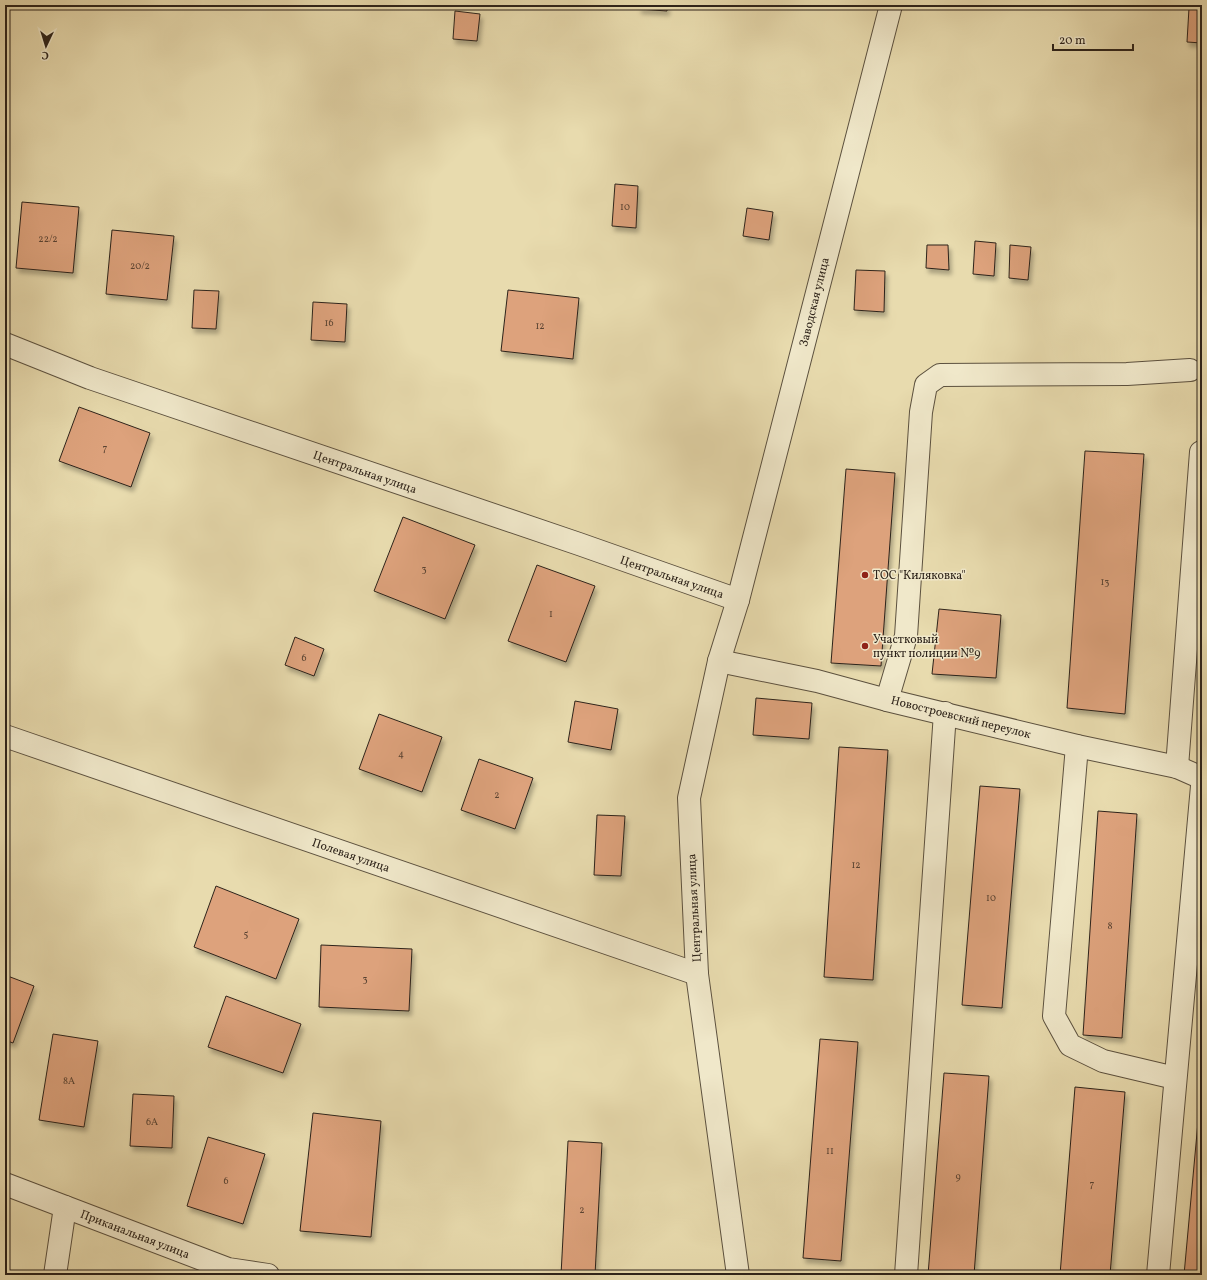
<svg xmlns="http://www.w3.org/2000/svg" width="1207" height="1280" viewBox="0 0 1207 1280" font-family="Vollkorn,serif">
<defs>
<filter id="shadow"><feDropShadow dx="2.5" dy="4.5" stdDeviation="2" flood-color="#0004"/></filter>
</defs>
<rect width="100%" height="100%" fill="#e8dbae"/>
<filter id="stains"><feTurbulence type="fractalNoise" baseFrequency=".005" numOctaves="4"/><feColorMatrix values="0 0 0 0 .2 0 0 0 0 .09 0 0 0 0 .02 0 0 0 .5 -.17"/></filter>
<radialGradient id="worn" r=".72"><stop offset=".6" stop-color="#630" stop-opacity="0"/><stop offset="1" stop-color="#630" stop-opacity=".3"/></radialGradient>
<!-- building -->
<g fill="#dda27c" stroke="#2d231a" filter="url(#shadow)">
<path d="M 639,5 L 667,5 L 667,11 L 639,9 Z"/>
<path d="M 1189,8 L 1202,9 L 1202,43 L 1187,42 Z"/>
<path d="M 455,11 L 480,14 L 477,41 L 453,39 Z"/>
<path d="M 615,184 L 638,186 L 636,228 L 612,226 Z"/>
<path d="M 22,202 L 79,207 L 73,273 L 16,268 Z"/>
<path d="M 747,208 L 773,212 L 769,240 L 743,236 Z"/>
<path d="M 112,230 L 174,236 L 167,300 L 106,294 Z"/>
<path d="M 975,241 L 996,243 L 994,276 L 973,274 Z"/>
<path d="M 927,245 L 948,245 L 949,270 L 926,268 Z"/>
<path d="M 1010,245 L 1031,247 L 1028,280 L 1009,278 Z"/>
<path d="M 856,270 L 885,271 L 884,312 L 854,310 Z"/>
<path d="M 194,290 L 219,291 L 216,329 L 192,328 Z"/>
<path d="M 508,290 L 579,298 L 573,359 L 501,351 Z"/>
<path d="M 313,302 L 347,304 L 345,342 L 311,340 Z"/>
<path d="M 79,407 L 150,433 L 131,487 L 59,461 Z"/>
<path d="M 1085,451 L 1144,454 L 1125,714 L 1067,708 Z"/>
<path d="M 846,469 L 895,473 L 881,666 L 831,663 Z"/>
<path d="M 403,517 L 475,545 L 445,619 L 374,591 Z"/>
<path d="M 537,565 L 595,586 L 566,662 L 508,641 Z"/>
<path d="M 939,609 L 1001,615 L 996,678 L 932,674 Z"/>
<path d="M 295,637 L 324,649 L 314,676 L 285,665 Z"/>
<path d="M 756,698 L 812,703 L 809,739 L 753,735 Z"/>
<path d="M 575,701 L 618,709 L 611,750 L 568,742 Z"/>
<path d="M 379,714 L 442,737 L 422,792 L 359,769 Z"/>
<path d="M 839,747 L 888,750 L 873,980 L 824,977 Z"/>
<path d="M 479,759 L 533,778 L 515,829 L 461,810 Z"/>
<path d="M 980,786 L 1020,789 L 1002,1008 L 962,1005 Z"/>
<path d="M 1098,811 L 1137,814 L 1122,1038 L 1083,1035 Z"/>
<path d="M 597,815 L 625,816 L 621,876 L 594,875 Z"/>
<path d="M 216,886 L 299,919 L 276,979 L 194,947 Z"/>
<path d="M 321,945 L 412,949 L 409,1011 L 319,1007 Z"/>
<path d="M 5,975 L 34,986 L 13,1043 L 5,1040 Z"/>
<path d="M 226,996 L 301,1024 L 283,1073 L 208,1047 Z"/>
<path d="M 53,1034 L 98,1041 L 84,1127 L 39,1120 Z"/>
<path d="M 820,1039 L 858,1042 L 841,1261 L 803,1258 Z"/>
<path d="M 944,1073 L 989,1076 L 974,1275 L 928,1275 Z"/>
<path d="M 1075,1087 L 1125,1092 L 1110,1275 L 1060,1275 Z"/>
<path d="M 133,1094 L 174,1096 L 172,1148 L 130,1146 Z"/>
<path d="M 1200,1100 L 1202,1100 L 1202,1275 L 1184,1275 Z"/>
<path d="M 313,1113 L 381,1121 L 371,1237 L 300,1231 Z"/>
<path d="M 208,1137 L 265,1154 L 243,1224 L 187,1206 Z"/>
<path d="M 568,1141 L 602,1143 L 595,1275 L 561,1275 Z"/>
</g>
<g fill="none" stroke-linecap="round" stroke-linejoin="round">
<defs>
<g id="minor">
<path d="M 5,344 L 90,378 L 579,544 L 738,600"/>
<path d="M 719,661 L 817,681 L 887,700 L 1077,746 L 1177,767 L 1202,778"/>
<path d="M 887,700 L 906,636 L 921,412 L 926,385 L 940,375 L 1127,374 L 1190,370"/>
<path d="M 5,736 L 697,974"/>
<path d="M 1077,746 L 1054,1016 L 1070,1045 L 1103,1061 L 1175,1078"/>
<path d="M 1177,767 L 1201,452"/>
<path d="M 5,1184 L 228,1269 L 268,1275"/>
<path d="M 55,1275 L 65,1207"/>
<path d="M 738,1275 L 697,974 L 689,798 L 719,661 L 738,600 L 891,5"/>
<path d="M 906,1275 L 945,713"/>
<path d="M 1158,1275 L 1202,786"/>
</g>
</defs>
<!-- minor casing -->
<use href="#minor" stroke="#5c513f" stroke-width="24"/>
<!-- minor -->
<use href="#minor" stroke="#f0e8ca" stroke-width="22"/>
</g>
<!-- markers -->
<g fill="#8f2418" stroke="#f0e8ca" stroke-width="1.5">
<circle cx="865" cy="575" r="4"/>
<circle cx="865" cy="646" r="4"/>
</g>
<g text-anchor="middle" stroke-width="3" stroke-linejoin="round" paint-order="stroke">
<!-- number labels -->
<g font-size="10" fill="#594332">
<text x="625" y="210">10</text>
<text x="48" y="242">22/2</text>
<text x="140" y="269">20/2</text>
<text x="329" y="326">16</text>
<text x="540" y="329">12</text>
<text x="105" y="451">7</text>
<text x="424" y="572">3</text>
<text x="1105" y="585">13</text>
<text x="551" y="617">1</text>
<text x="304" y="661">6</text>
<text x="401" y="757">4</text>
<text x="497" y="798">2</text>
<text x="856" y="868">12</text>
<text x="991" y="901">10</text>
<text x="1110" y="929">8</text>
<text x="246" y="937">5</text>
<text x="365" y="982">3</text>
<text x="69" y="1084">8А</text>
<text x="152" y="1125">6А</text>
<text x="830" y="1154">11</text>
<text x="958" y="1180">9</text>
<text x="226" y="1184">6</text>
<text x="1092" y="1187">7</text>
<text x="582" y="1213">2</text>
</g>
<!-- street labels -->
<g font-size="12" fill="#2d231a" stroke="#f0e8ca">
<text transform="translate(814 302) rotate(-76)" y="4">Заводская улица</text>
<text transform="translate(365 472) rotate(19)" y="4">Центральная улица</text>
<text transform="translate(672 577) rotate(19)" y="4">Центральная улица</text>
<text transform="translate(961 717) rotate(14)" y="4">Новостроевский переулок</text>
<text transform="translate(351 855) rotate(19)" y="4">Полевая улица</text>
<text transform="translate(694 908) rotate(-93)" y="4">Центральная улица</text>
<text transform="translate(135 1234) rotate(21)" y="4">Приканальная улица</text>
</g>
<!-- poi labels -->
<g font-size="12" fill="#2d231a" stroke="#f0e8ca" text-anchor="start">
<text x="873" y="579">ТОС "Киляковка"</text>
<text x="873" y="643">Участковый<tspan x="873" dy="14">пункт полиции №9</tspan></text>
</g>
</g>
<!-- margin -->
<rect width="1207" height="1280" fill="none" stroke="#e8dbae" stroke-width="20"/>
<rect x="6" y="6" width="1195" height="1268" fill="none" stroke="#2d231a" stroke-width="2"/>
<rect x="10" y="10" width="1187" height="1260" fill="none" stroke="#2d231a"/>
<!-- north arrow -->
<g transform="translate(46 46) rotate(184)" stroke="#f0e8ca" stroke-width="3" paint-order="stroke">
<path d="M0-3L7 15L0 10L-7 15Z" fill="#2d231a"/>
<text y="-6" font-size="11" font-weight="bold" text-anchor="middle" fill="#2d231a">С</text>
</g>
<!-- scale -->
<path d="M1053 44v6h80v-6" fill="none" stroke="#2d231a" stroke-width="2"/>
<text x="1059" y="44" font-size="12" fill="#2d231a" stroke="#f0e8ca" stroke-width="3" paint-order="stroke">20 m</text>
<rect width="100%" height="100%" filter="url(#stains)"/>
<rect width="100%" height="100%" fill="url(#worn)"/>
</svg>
